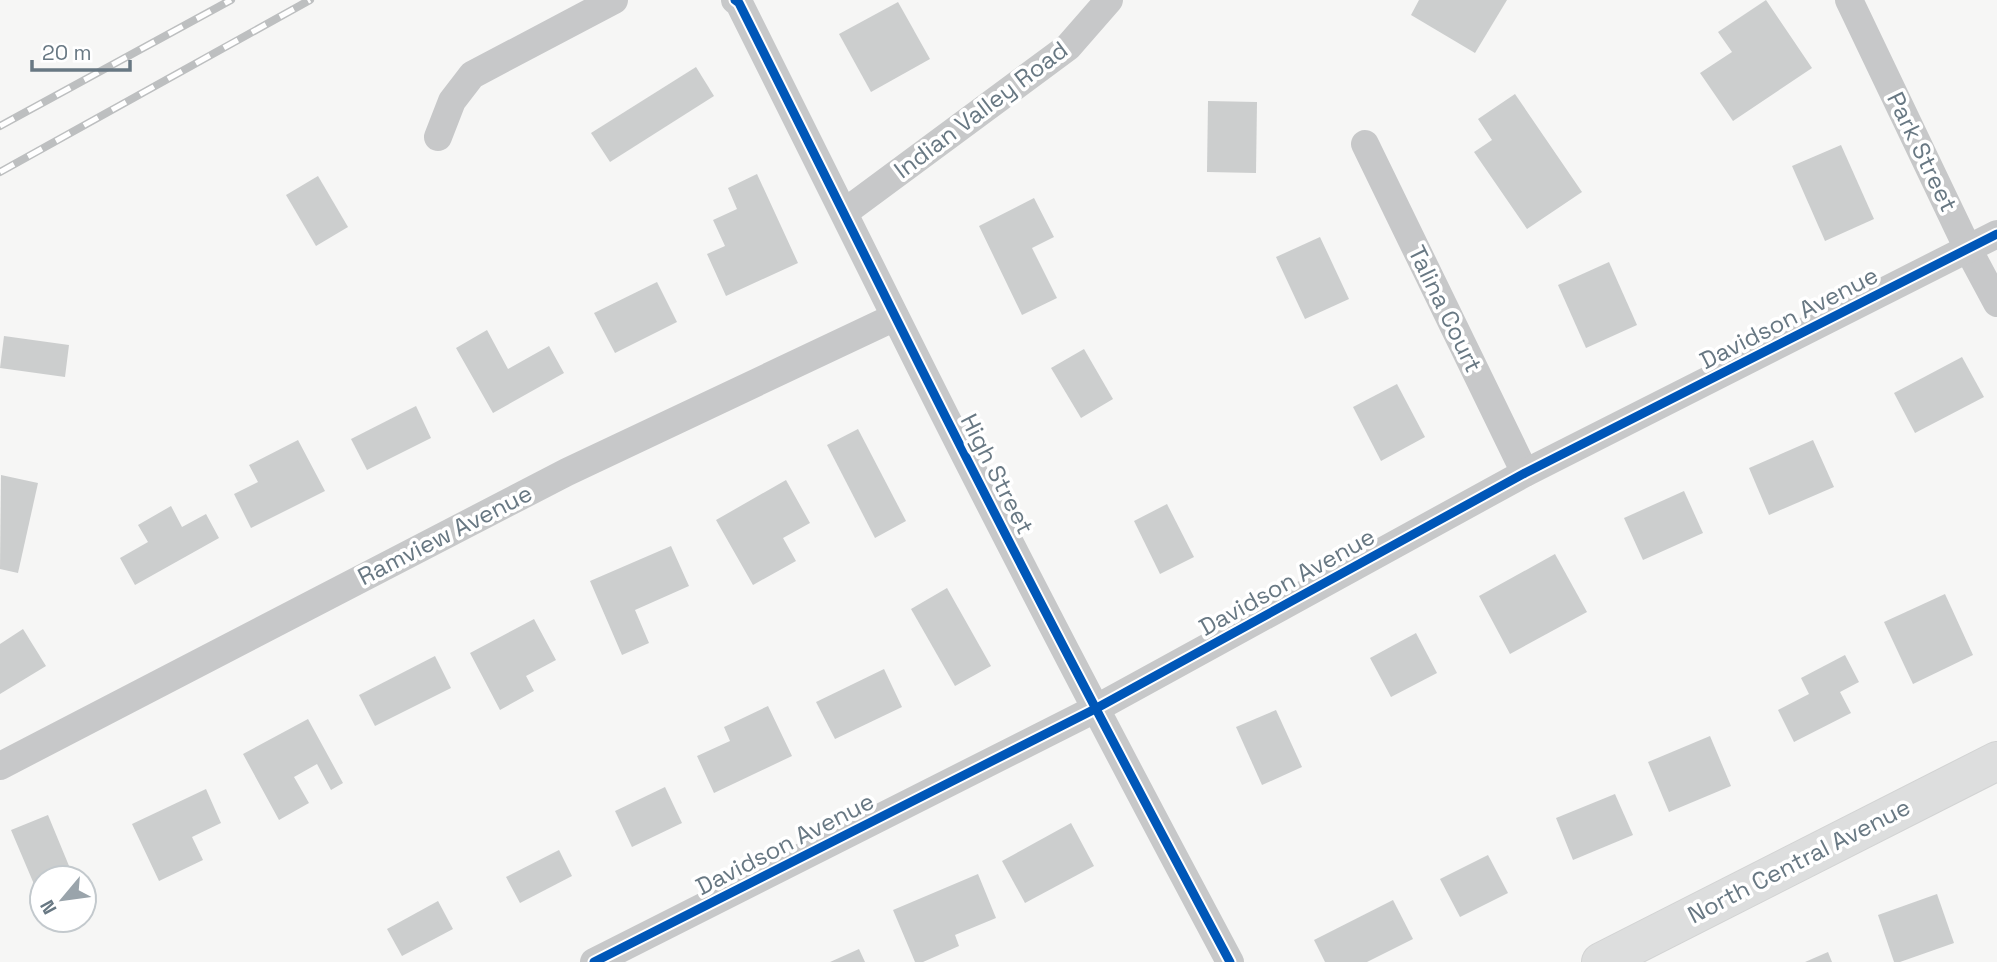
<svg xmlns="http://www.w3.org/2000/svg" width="1997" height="962" viewBox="0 0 1997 962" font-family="'Space Grotesk',sans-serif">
<rect width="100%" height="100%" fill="#f6f6f5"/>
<!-- building -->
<g fill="#cccece">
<path d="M 1419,0 L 1507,0 L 1475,53 L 1411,15 Z"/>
<path d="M 1766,0 L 1812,68 L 1733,121 L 1700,73 L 1732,52 L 1718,32 Z"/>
<path d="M 898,2 L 930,59 L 871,92 L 839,34 Z"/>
<path d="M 696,67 L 714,96 L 610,162 L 591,133 Z"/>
<path d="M 1515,94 L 1582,192 L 1527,229 L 1474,152 L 1492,140 L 1478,119 Z"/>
<path d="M 1208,101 L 1257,102 L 1256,173 L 1207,172 Z"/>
<path d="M 1841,145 L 1874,219 L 1825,241 L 1792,166 Z"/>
<path d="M 757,174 L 798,263 L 726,296 L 707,254 L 725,246 L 713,220 L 737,209 L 728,188 Z"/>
<path d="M 318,176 L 348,227 L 316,246 L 286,195 Z"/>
<path d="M 1034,198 L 1054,237 L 1032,248 L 1057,298 L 1022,315 L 979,226 Z"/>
<path d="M 1320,237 L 1349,299 L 1305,319 L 1276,257 Z"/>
<path d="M 1609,262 L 1637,325 L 1586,348 L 1558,285 Z"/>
<path d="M 657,282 L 677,322 L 615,353 L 594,313 Z"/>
<path d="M 487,330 L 508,369 L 549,346 L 564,373 L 493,413 L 456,348 Z"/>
<path d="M 4,336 L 69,345 L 65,377 L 0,368 Z"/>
<path d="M 1084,349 L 1113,399 L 1081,418 L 1051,368 Z"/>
<path d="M 1962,357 L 1984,397 L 1915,433 L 1894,393 Z"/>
<path d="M 1397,384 L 1425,437 L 1381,461 L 1353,407 Z"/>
<path d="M 416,406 L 431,438 L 367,470 L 351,439 Z"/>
<path d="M 858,429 L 906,521 L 875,538 L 827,445 Z"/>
<path d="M 298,440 L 325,491 L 251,528 L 234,494 L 258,482 L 249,465 Z"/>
<path d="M 1813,440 L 1834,487 L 1769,515 L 1749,468 Z"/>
<path d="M 1,475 L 38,483 L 18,573 L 0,569 Z"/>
<path d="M 786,480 L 810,523 L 783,538 L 796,561 L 753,585 L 716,520 Z"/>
<path d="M 1684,491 L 1703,533 L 1643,560 L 1624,518 Z"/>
<path d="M 1167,504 L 1194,557 L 1160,574 L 1134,521 Z"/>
<path d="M 171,506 L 182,527 L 206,514 L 219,538 L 135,585 L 120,558 L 148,542 L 138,525 Z"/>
<path d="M 671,546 L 689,586 L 635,610 L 649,643 L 622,655 L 590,581 Z"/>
<path d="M 1555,554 L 1587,612 L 1510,654 L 1479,596 Z"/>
<path d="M 947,588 L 991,666 L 955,686 L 911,609 Z"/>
<path d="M 1945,594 L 1973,655 L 1913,684 L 1884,622 Z"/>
<path d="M 534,619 L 556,660 L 526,676 L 534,691 L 500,710 L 470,653 Z"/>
<path d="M 23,629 L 46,666 L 0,694 L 0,644 Z"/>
<path d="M 1416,633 L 1437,673 L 1391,697 L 1370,658 Z"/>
<path d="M 1845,655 L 1859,682 L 1840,692 L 1851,713 L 1794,742 L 1778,710 L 1809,694 L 1801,678 Z"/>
<path d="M 435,656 L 451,688 L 375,726 L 359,695 Z"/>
<path d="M 884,669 L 902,707 L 835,739 L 816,702 Z"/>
<path d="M 768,706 L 792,756 L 714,793 L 697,756 L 730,741 L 724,727 Z"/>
<path d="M 1276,710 L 1302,767 L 1262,785 L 1236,727 Z"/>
<path d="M 308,719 L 343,783 L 331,790 L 317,764 L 294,777 L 309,803 L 279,820 L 243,754 Z"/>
<path d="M 1710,736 L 1731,786 L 1669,812 L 1648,762 Z"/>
<path d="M 665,787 L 682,823 L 632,847 L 615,811 Z"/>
<path d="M 206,789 L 221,823 L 192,837 L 203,860 L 159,881 L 132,824 Z"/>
<path d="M 1615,794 L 1633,835 L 1573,860 L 1556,818 Z"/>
<path d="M 48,815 L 74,878 L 42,878 L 42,903 L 11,830 Z"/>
<path d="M 1071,823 L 1094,866 L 1025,903 L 1002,861 Z"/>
<path d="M 559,850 L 572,876 L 520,903 L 506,877 Z"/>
<path d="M 1488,855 L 1508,893 L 1460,917 L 1440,879 Z"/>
<path d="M 978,874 L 996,918 L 955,935 L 959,946 L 923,962 L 915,962 L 893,910 Z"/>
<path d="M 1937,894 L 1954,943 L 1900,962 L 1894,962 L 1878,915 Z"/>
<path d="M 1393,900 L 1413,939 L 1367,962 L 1325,962 L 1314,940 Z"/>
<path d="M 438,901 L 453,929 L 402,956 L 387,929 Z"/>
<path d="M 49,920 L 74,920 L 53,929 Z"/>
<path d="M 859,949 L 865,962 L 830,962 Z"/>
<path d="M 1828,952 L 1832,962 L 1805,962 Z"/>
</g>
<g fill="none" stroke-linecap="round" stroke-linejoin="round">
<defs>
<path id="secondary" d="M 1601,962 L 1997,761"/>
</defs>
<!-- secondary casing -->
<use href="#secondary" stroke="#d2d3d3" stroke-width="40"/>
<!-- minor -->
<g stroke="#c7c8c9" stroke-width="28">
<path d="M 735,0 L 739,3 C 792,108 843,213 896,318 C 1004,535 1116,749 1230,962"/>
<path d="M 1849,0 L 1968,249 L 1997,303"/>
<path d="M 438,137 L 452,101 L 472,75 L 614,0"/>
<path d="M 1365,144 L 1525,473"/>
<path d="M 845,212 L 1068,47 L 1109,0"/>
<path d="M 0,766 L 567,472 L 895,317"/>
<path d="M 594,962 L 1095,709 L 1525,473 L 1997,234"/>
</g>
<!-- secondary -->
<use href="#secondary" stroke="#dddede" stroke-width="38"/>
<defs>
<g id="rail">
<path d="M 0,126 L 231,0"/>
<path d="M 0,172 L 310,0"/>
</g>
</defs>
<!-- rail casing -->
<use href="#rail" stroke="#bdbfc0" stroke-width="8"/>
<!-- rail -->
<use href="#rail" stroke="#fff" stroke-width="5" stroke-dasharray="16" stroke-linecap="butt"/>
<defs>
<g id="cycleway">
<path d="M 735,0 L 739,3 C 792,108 843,213 896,318 C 1004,535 1116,749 1230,962"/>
<path d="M 594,962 L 1095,709 L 1525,473 L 1997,234"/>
</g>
</defs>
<!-- cycleway casing -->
<use href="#cycleway" stroke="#fff" stroke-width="13"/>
<!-- cycleway -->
<use href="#cycleway" stroke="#0057b8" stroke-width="9"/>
</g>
<g text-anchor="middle" stroke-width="7" stroke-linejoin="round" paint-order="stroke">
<!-- street labels -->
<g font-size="24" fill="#687883" stroke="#fff">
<text transform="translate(981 110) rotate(-37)" y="8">Indian Valley Road</text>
<text transform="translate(1922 152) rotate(64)" y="8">Park Street</text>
<text transform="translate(1445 309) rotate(64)" y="8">Talina Court</text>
<text transform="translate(1789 318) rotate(-27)" y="8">Davidson Avenue</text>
<text transform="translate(997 474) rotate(63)" y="8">High Street</text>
<text transform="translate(445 535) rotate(-27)" y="8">Ramview Avenue</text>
<text transform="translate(1287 582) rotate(-29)" y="8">Davidson Avenue</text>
<text transform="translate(785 844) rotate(-27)" y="8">Davidson Avenue</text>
<text transform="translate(1799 861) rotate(-27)" y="8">North Central Avenue</text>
</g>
</g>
<!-- north arrow -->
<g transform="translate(63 899) rotate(241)"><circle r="33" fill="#ffffff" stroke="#c3c9cd" stroke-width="2"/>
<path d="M0-5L12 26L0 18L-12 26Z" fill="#9aa4ab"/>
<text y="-10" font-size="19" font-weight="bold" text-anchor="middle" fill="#687883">N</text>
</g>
<!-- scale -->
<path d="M32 60v10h98v-10" fill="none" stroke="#687883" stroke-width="3.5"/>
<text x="42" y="60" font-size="21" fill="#687883" stroke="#ffffff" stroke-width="5" paint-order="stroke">20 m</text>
</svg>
